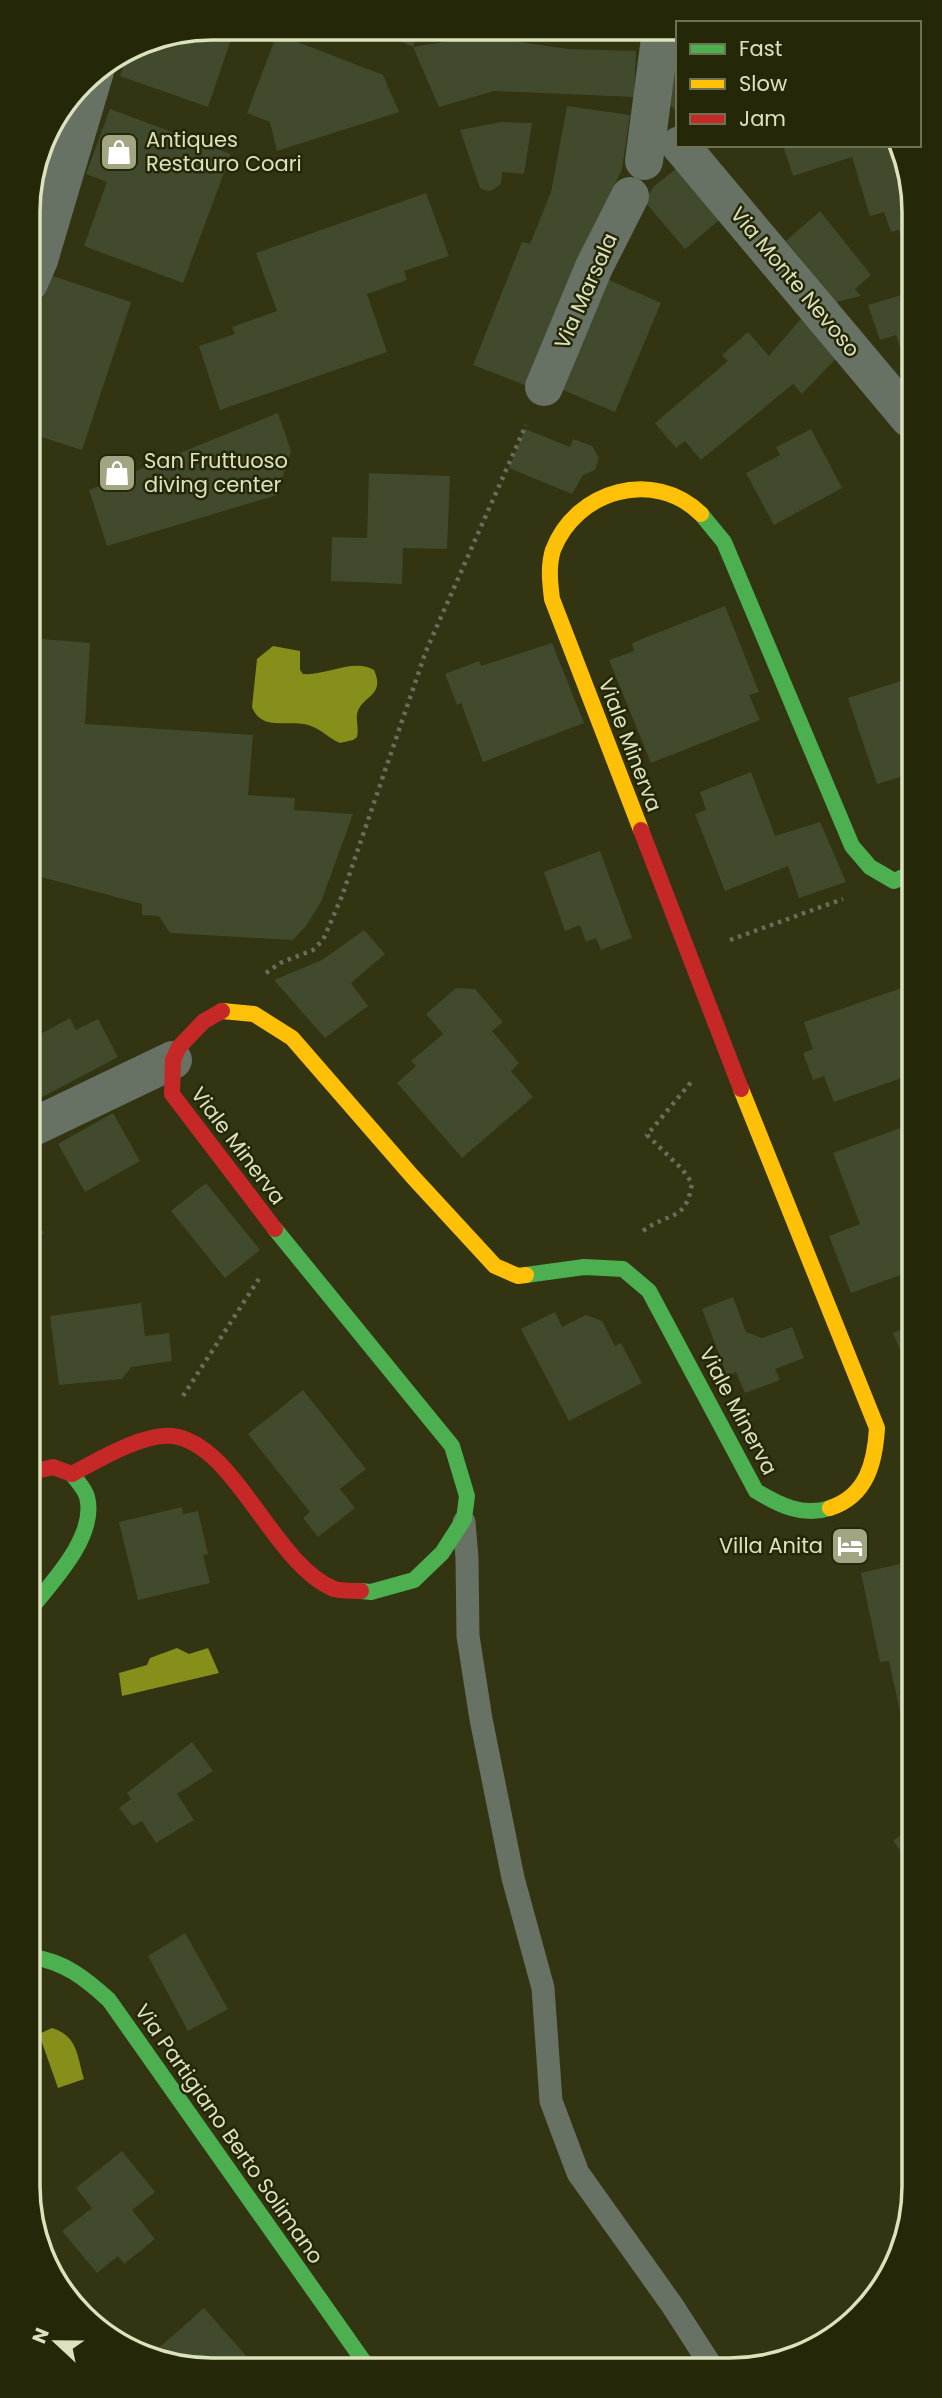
<svg xmlns="http://www.w3.org/2000/svg" width="942" height="2398" viewBox="0 0 942 2398" font-family="Poppins,sans-serif">
<rect width="100%" height="100%" fill="#323412"/>
<!-- water -->
<g fill="#878f1b">
<path d="M 273,646 L 300,651 L 300,670 L 303,674 C 325,676 354,658 374,670 C 386,697 361,695 357,714 C 356,721 359,729 357,737 L 353,740 L 340,743 C 330,739 322,730 311,726 C 291,718 262,733 252,707 L 257,659 Z"/>
<path d="M 177,1648 L 189,1654 L 208,1648 L 219,1673 L 122,1696 L 119,1673 L 147,1665 L 150,1658 Z"/>
<path d="M 52,2028 C 78,2036 77,2056 84,2079 L 58,2088 L 39,2034 Z"/>
</g>
<!-- building -->
<g fill="#424a2d">
<path d="M 213,28 L 235,28 L 208,107 L 120,76 L 130,50 L 142,42 Z"/>
<path d="M 373,29 L 418,29 L 413,47 Z"/>
<path d="M 538,30 L 655,31 L 655,41 L 588,39 L 588,36 L 538,33 Z"/>
<path d="M 678,31 L 678,113 L 665,100 Z"/>
<path d="M 277,34 L 383,75 L 399,112 L 277,151 L 270,122 L 247,113 Z"/>
<path d="M 479,36 L 568,49 L 636,51 L 634,97 L 494,91 L 439,107 L 413,47 Z"/>
<path d="M 567,106 L 630,115 L 622,169 L 577,264 L 530,387 L 473,365 L 522,242 L 530,244 L 551,192 Z"/>
<path d="M 110,109 L 231,154 L 183,283 L 84,246 L 107,182 L 86,174 Z"/>
<path d="M 501,122 L 532,123 L 524,174 L 502,172 L 501,184 L 491,191 L 484,190 L 480,188 L 460,130 Z"/>
<path d="M 783,145 L 895,145 L 908,165 L 908,258 L 899,230 L 891,232 L 884,212 L 870,216 L 852,157 L 793,176 Z"/>
<path d="M 681,165 L 725,215 L 685,249 L 645,202 L 653,187 Z"/>
<path d="M 426,193 L 449,256 L 404,271 L 407,280 L 367,294 L 387,352 L 220,410 L 199,346 L 235,334 L 232,327 L 277,311 L 256,253 Z"/>
<path d="M 820,211 L 871,275 L 855,289 L 861,296 L 836,302 L 786,241 Z"/>
<path d="M 50,275 L 131,302 L 82,450 L 29,433 L 29,338 Z"/>
<path d="M 609,280 L 661,303 L 615,412 L 563,390 Z"/>
<path d="M 908,293 L 908,371 L 896,335 L 880,340 L 868,305 Z"/>
<path d="M 805,314 L 839,355 L 802,394 L 793,384 L 701,460 L 685,441 L 676,448 L 655,423 L 728,361 L 722,355 L 748,332 L 769,356 Z"/>
<path d="M 278,413 L 291,451 L 277,495 L 107,546 L 89,490 Z"/>
<path d="M 525,429 L 570,447 L 573,439 L 592,446 L 599,458 L 595,470 L 583,475 L 572,494 L 509,468 Z"/>
<path d="M 811,429 L 842,488 L 774,525 L 746,473 L 780,455 L 776,447 Z"/>
<path d="M 369,473 L 450,476 L 447,549 L 403,548 L 402,584 L 331,581 L 332,537 L 367,538 Z"/>
<path d="M 725,606 L 759,692 L 749,695 L 760,720 L 651,763 L 609,660 L 634,651 L 632,643 Z"/>
<path d="M 30,638 L 90,643 L 85,724 L 253,735 L 248,795 L 295,798 L 294,810 L 353,814 L 321,902 L 306,926 L 293,940 L 170,933 L 159,916 L 142,915 L 142,904 L 30,874 Z"/>
<path d="M 552,643 L 584,723 L 483,762 L 461,703 L 457,705 L 445,674 L 479,661 L 481,666 Z"/>
<path d="M 904,680 L 909,697 L 910,774 L 877,784 L 848,698 Z"/>
<path d="M 751,772 L 775,836 L 820,822 L 846,882 L 799,898 L 788,866 L 725,891 L 695,814 L 706,810 L 700,792 Z"/>
<path d="M 600,851 L 632,938 L 601,950 L 596,938 L 586,942 L 580,925 L 565,931 L 544,872 Z"/>
<path d="M 364,930 L 385,954 L 351,983 L 368,1006 L 325,1038 L 274,980 L 322,960 Z"/>
<path d="M 910,985 L 910,1075 L 834,1102 L 824,1076 L 813,1080 L 803,1053 L 813,1049 L 804,1022 Z"/>
<path d="M 456,988 L 475,989 L 503,1022 L 492,1031 L 519,1063 L 511,1071 L 533,1097 L 462,1158 L 397,1083 L 416,1066 L 411,1061 L 443,1034 L 426,1014 Z"/>
<path d="M 70,1018 L 76,1030 L 98,1019 L 118,1057 L 31,1103 L 31,1039 Z"/>
<path d="M 113,1113 L 140,1161 L 85,1192 L 58,1144 Z"/>
<path d="M 911,1124 L 911,1271 L 851,1293 L 829,1236 L 860,1224 L 833,1153 Z"/>
<path d="M 206,1183 L 260,1250 L 225,1278 L 171,1211 Z"/>
<path d="M 31,1215 L 44,1233 L 31,1242 Z"/>
<path d="M 733,1297 L 746,1332 L 762,1338 L 792,1327 L 804,1358 L 775,1369 L 780,1380 L 745,1393 L 736,1372 L 727,1376 L 702,1309 Z"/>
<path d="M 141,1303 L 145,1336 L 169,1333 L 172,1361 L 131,1367 L 122,1379 L 59,1385 L 50,1316 Z"/>
<path d="M 555,1312 L 562,1327 L 586,1315 L 602,1321 L 615,1346 L 621,1343 L 642,1383 L 569,1421 L 521,1329 Z"/>
<path d="M 911,1326 L 911,1376 L 893,1333 Z"/>
<path d="M 303,1390 L 366,1469 L 340,1489 L 355,1508 L 318,1537 L 303,1518 L 310,1512 L 248,1434 Z"/>
<path d="M 182,1507 L 183,1514 L 198,1511 L 208,1554 L 203,1555 L 210,1583 L 138,1600 L 119,1522 Z"/>
<path d="M 912,1561 L 912,1743 L 907,1744 L 889,1661 L 880,1662 L 861,1573 Z"/>
<path d="M 192,1742 L 213,1771 L 177,1794 L 194,1820 L 156,1843 L 142,1821 L 133,1826 L 119,1808 L 131,1799 L 127,1793 Z"/>
<path d="M 913,1826 L 913,1867 L 893,1841 Z"/>
<path d="M 185,1933 L 228,2009 L 188,2031 L 148,1956 Z"/>
<path d="M 122,2151 L 155,2192 L 132,2210 L 155,2239 L 124,2264 L 118,2256 L 97,2273 L 62,2231 L 92,2208 L 76,2188 Z"/>
<path d="M 204,2308 L 255,2366 L 177,2367 L 152,2354 Z"/>
</g>
<g fill="none" stroke-linecap="round" stroke-linejoin="round">
<!-- path -->
<g stroke="#676e5d" stroke-width="4.5" stroke-dasharray="3.5 5" stroke-linecap="butt">
<path d="M 730,940 L 843,899"/>
<path d="M 266,973 L 280,963 L 313,950 L 323,940 L 342,896 L 426,651 L 526,425"/>
<path d="M 643,1231 C 669,1211 686,1223 692,1183 L 682,1169 L 647,1135 L 692,1081"/>
<path d="M 183,1396 L 260,1277"/>
</g>
<!-- lane -->
<path stroke="#677164" stroke-width="23" d="M 464,1522 L 467,1558 L 468,1636 L 481,1719 L 513,1878 L 543,1988 L 551,2101 L 578,2173 L 672,2305 L 710,2364"/>
<!-- street -->
<g stroke="#677164" stroke-width="38">
<path d="M 680,145 L 909,418"/>
<path d="M 644,161 L 661,31"/>
<path d="M 29,283 L 39,260 L 95,71"/>
<path d="M 544,387 L 594,267 L 630,196"/>
<path d="M 31,1128 L 173,1060"/>
</g>
<!-- fast -->
<g stroke="#4caf50" stroke-width="16">
<path d="M 701,514 L 724,542 L 852,846 L 870,867 L 894,881 L 910,874"/>
<path d="M 275,1229 L 452,1446 L 467,1496 L 464,1519 L 442,1553 L 414,1580 L 371,1592 L 361,1591"/>
<path d="M 526,1275 L 584,1267 L 623,1269 L 649,1291 L 756,1491 C 779,1505 803,1517 830,1508"/>
<path d="M 32,1607 C 54,1580 97,1535 87,1497 C 85,1489 77,1481 72,1474"/>
<path d="M 33,1957 C 65,1962 86,1979 109,2000 L 367,2366"/>
</g>
<!-- slow -->
<g stroke="#ffc107" stroke-width="16">
<path d="M 641,830 L 552,599 C 550,583 548,566 553,550 C 576,490 654,468 701,514"/>
<path d="M 222,1011 L 254,1014 L 292,1038 L 412,1176 L 495,1266 L 518,1276 L 526,1275"/>
<path d="M 741,1089 L 877,1428 C 875,1462 867,1496 830,1508"/>
</g>
<!-- jam -->
<g stroke="#c62828" stroke-width="16">
<path d="M 641,830 L 741,1089"/>
<path d="M 222,1011 L 204,1021 L 179,1047 L 173,1060 L 172,1094 L 275,1229"/>
<path d="M 32,1472 L 53,1467 L 72,1474"/>
<path d="M 72,1474 C 98,1460 143,1433 172,1436 C 235,1443 273,1564 334,1589 C 342,1591 353,1591 361,1591"/>
</g>
</g>
<!-- icons -->
<defs>
<symbol id="shop-square" viewBox="-11 -11 22 22"><rect x="-9" y="-9" width="18" height="18" rx="4" fill="#a1a581" stroke="#252808"/><path d="M-5-2.5h2.3a2.7 3.5 0 0 1 5.4 0H5L5.5 6h-11ZM-1.5-2.5h3a1.5 2.3 0 0 0-3 0Z" fill="#fff"/></symbol>
<symbol id="hotel-square" viewBox="-11 -11 22 22"><rect x="-9" y="-9" width="18" height="18" rx="4" fill="#a1a581" stroke="#252808"/><path d="M-6-4.5h1.5V1H6V5H4.5V3h-9V5H-6ZM-4 0a1.8 1.8 0 1 1 3.6 0ZM.5 0V-2.5h3Q6-2.5 6 0Z" fill="#fff"/></symbol>
</defs>
<g fill-rule="evenodd">
<use href="#shop-square" x="97" y="130" width="44" height="44"/>
<use href="#shop-square" x="95" y="451" width="44" height="44"/>
<use href="#hotel-square" x="828" y="1524" width="44" height="44"/>
</g>
<g text-anchor="middle" stroke-width="5" stroke-linejoin="round" paint-order="stroke">
<!-- poi labels -->
<g font-size="21" fill="#dde2bd" stroke="#252808" text-anchor="start">
<text x="146" y="147">Antiques<tspan x="146" dy="24">Restauro Coari</tspan></text>
<text x="144" y="468">San Fruttuoso<tspan x="144" dy="24">diving center</tspan></text>
<text x="823" y="1553" text-anchor="end">Villa Anita</text>
</g>
<!-- street labels -->
<g font-size="21" fill="#dde2bd" stroke="#252808">
<text transform="translate(795 282) rotate(50)" y="7">Via Monte Nevoso</text>
<text transform="translate(586 291) rotate(-66)" y="7">Via Marsala</text>
<text transform="translate(630 745) rotate(69)" y="7">Viale Minerva</text>
<text transform="translate(238 1146) rotate(53)" y="7">Viale Minerva</text>
<text transform="translate(738 1411) rotate(62)" y="7">Viale Minerva</text>
<text transform="translate(229 2134) rotate(55)" y="7">Via Partigiano Berto Solimano</text>
</g>
</g>
<!-- crop -->
<path d="M0 0H942V2398H0ZM212 40H730A172 172 0 0 1 902 212V2186A172 172 0 0 1 730 2358H212A172 172 0 0 1 40 2186V212A172 172 0 0 1 212 40Z" fill="#252808" fill-rule="evenodd"/>
<path fill="none" stroke="#dde2bd" stroke-width="3.5" d="M212 40H730A172 172 0 0 1 902 212V2186A172 172 0 0 1 730 2358H212A172 172 0 0 1 40 2186V212A172 172 0 0 1 212 40Z"/>
<!-- legend -->
<rect x="676" y="21" width="245" height="126" fill="#252808" stroke="#6f7250" stroke-width="2"/>
<rect x="690" y="44" width="35" height="10" fill="#4caf50" stroke="#6f7250" stroke-width="2"/>
<text x="739" y="56" font-size="21" fill="#dde2bd">Fast</text>
<rect x="690" y="79" width="35" height="10" fill="#ffc107" stroke="#6f7250" stroke-width="2"/>
<text x="739" y="91" font-size="21" fill="#dde2bd">Slow</text>
<rect x="690" y="114" width="35" height="10" fill="#c62828" stroke="#6f7250" stroke-width="2"/>
<text x="739" y="126" font-size="21" fill="#dde2bd">Jam</text>
<!-- north arrow -->
<g transform="translate(56 2342) rotate(292)" stroke="#252808" stroke-width="5" paint-order="stroke">
<path d="M0-5L12 26L0 18L-12 26Z" fill="#dde2bd"/>
<text y="-10" font-size="19" font-weight="bold" text-anchor="middle" fill="#dde2bd">N</text>
</g>
</svg>
